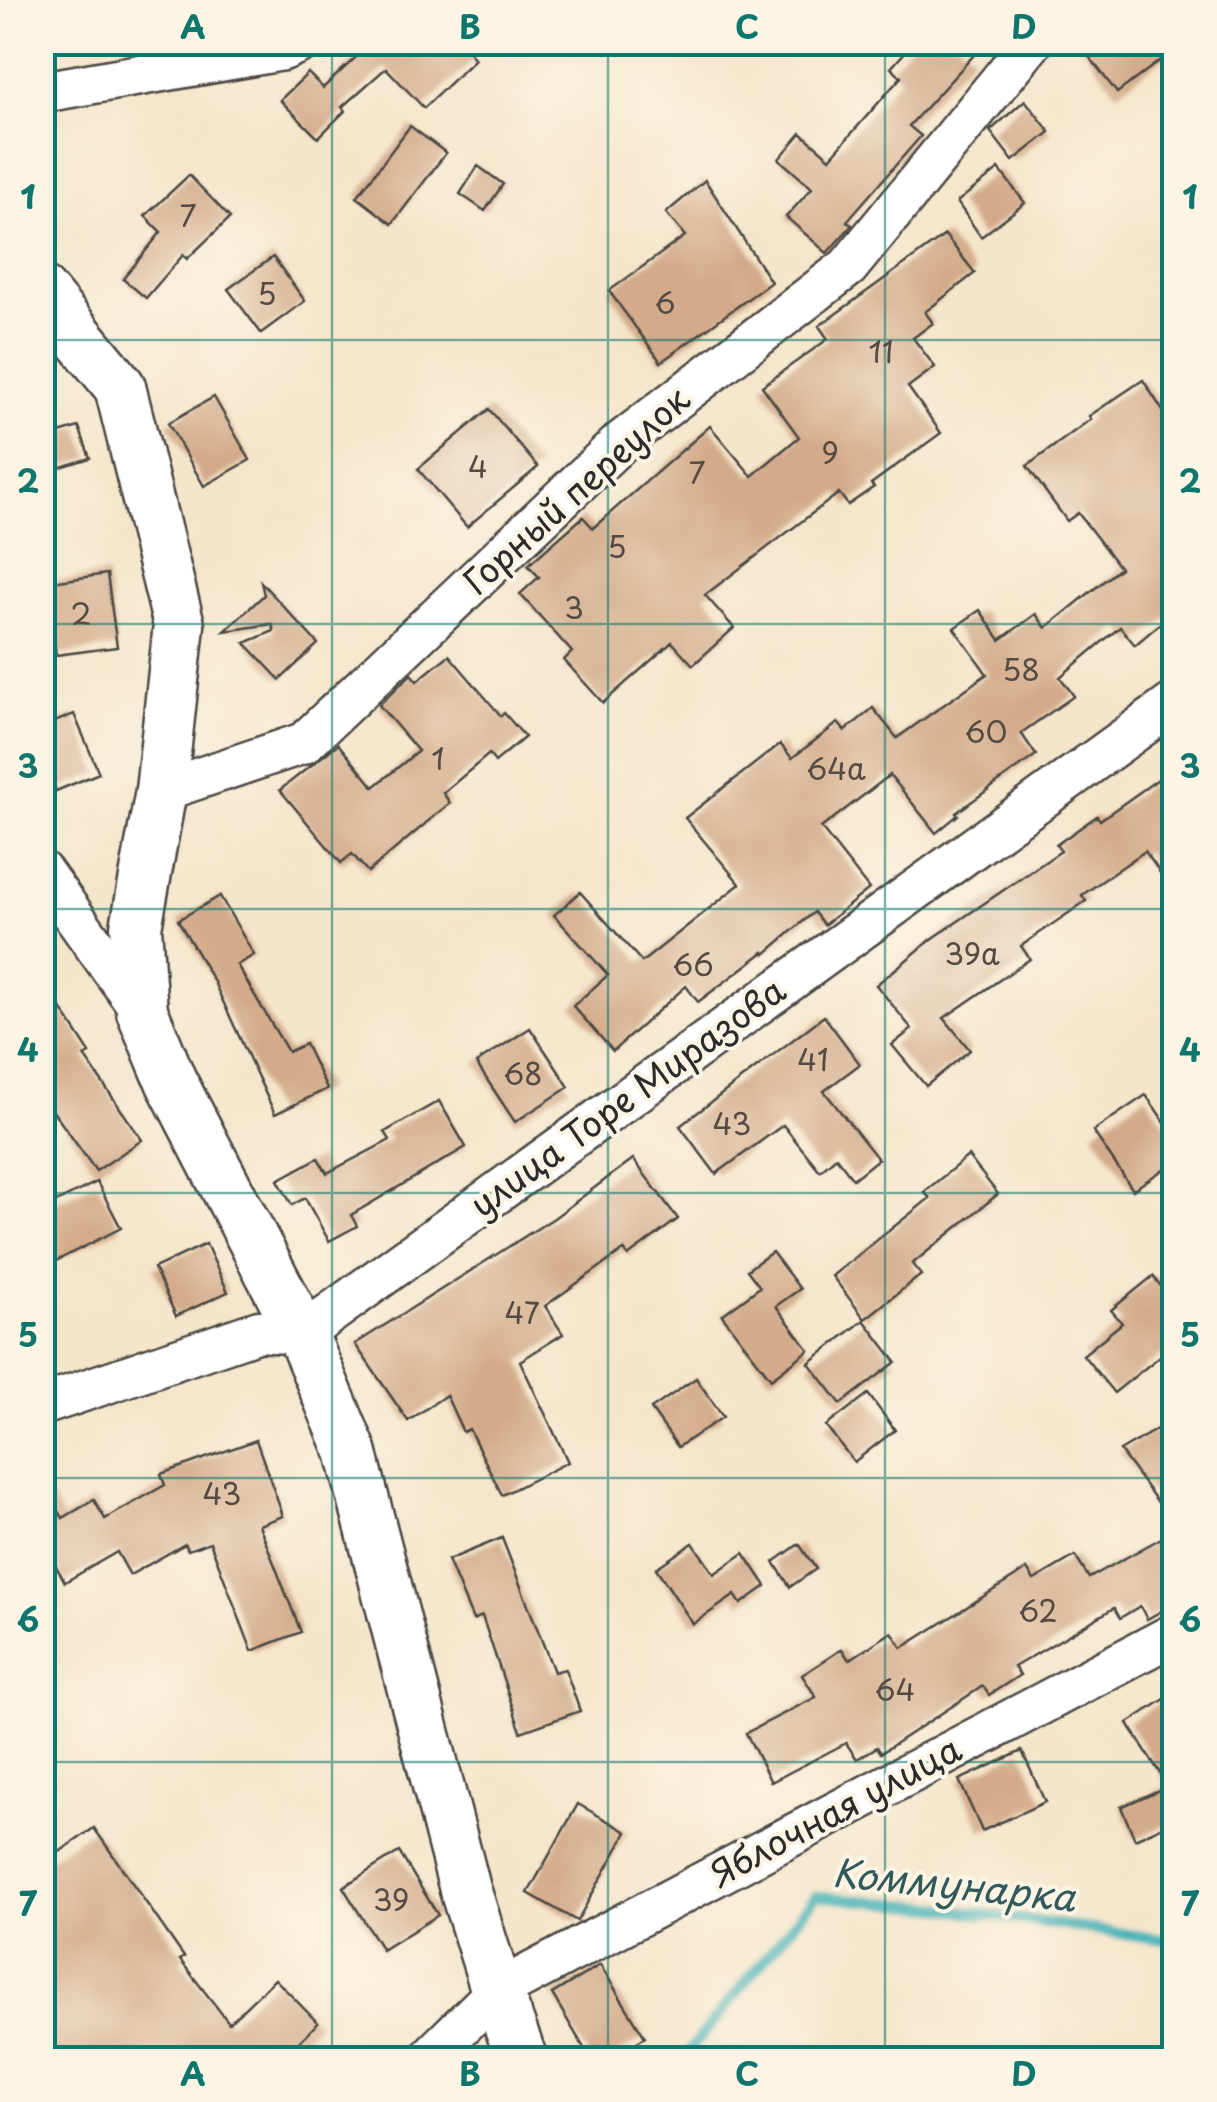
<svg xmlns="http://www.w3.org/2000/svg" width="1217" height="2102" viewBox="0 0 1217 2102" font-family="'Playpen Sans',sans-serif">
<rect width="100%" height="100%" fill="#fcf5e5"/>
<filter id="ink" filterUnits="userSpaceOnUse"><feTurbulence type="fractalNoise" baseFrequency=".01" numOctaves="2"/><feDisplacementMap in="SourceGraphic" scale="20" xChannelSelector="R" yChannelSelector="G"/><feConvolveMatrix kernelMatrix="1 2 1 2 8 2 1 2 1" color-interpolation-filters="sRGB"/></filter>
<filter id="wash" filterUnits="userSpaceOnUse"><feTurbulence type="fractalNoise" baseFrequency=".0048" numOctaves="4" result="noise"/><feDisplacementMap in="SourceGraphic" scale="40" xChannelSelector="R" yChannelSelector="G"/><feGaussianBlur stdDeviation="2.25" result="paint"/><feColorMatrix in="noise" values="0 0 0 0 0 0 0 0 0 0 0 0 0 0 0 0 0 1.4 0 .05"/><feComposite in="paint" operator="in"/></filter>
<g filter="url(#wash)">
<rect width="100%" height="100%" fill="#f5e5ca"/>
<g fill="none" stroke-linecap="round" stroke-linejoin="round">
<!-- stream -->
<path stroke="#3fb0b6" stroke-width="11" d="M 682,2060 L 816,1896 L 940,1908 L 1174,1941"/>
</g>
<g id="blocks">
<!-- building -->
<g fill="#d3ab8a">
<path d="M 363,42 L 460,42 L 475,59 L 424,108 L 386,68 L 342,107 L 345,111 L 318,138 L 280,100 L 308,73 L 323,88 L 367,47 Z"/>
<path d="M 914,42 L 958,42 L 973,56 L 909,126 L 921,136 L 847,221 L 852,225 L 827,253 L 786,217 L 812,188 L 779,159 L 801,133 L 830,158 L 901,77 L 891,68 Z"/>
<path d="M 1078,42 L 1174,42 L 1174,50 L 1117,93 Z"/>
<path d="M 1025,100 L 1050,132 L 1013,161 L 990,131 Z"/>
<path d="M 410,126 L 446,153 L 392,224 L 357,197 Z"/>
<path d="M 478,166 L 503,184 L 485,211 L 460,194 Z"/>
<path d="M 999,169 L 1025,203 L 981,237 L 957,202 Z"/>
<path d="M 189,175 L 230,218 L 187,259 L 183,255 L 146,298 L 123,279 L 161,232 L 145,216 Z"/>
<path d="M 705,180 L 771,282 L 661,362 L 609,291 L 685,236 L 666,213 Z"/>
<path d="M 945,235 L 975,273 L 925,312 L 933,323 L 913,338 L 935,367 L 908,387 L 941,433 L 871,484 L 874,487 L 848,505 L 839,493 L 705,595 L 734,628 L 693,665 L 672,642 L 603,703 L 564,660 L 572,652 L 520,594 L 539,577 L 528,565 L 583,517 L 593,528 L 710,426 L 752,476 L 799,437 L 762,386 L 828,339 L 819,326 Z"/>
<path d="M 273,257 L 305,301 L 261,333 L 228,289 Z"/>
<path d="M 1143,380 L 1174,428 L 1174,612 L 1135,645 L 1120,627 L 1060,677 L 1074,696 L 1021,733 L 1036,755 L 956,813 L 958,815 L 936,833 L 890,775 L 821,828 L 869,889 L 824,925 L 814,912 L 765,954 L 764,952 L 698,1002 L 686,986 L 613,1051 L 573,1006 L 608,975 L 554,915 L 580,892 L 642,962 L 740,884 L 685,818 L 780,744 L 792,758 L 838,723 L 845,731 L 873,708 L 897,738 L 987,674 L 954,628 L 980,610 L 1000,640 L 1036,614 L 1046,628 L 1120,568 L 1078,513 L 1067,521 L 1027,466 L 1091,419 L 1089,416 Z"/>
<path d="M 214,397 L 250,460 L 204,486 L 168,423 Z"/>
<path d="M 489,409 L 538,467 L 467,527 L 418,469 Z"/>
<path d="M 79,427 L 90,458 L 42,473 L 42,438 Z"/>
<path d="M 107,574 L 117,647 L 56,655 L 45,583 Z"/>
<path d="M 261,582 L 318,644 L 280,680 L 245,643 L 274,631 L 272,624 L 225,631 L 264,595 Z"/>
<path d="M 449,655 L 501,716 L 504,713 L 525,737 L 495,762 L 489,754 L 443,793 L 450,803 L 368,872 L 352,854 L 341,863 L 280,790 L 338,744 L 374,787 L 418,751 L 379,705 L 411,674 L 417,681 Z"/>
<path d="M 74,714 L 99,773 L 56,791 L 42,759 L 42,727 Z"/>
<path d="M 1174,768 L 1174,893 L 1145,851 L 1082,895 L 1086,901 L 1021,946 L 1030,959 L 944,1018 L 970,1050 L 926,1086 L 892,1045 L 912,1029 L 876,985 L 932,939 L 1061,851 L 1056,845 L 1097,816 L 1100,820 Z"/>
<path d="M 220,896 L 254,955 L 237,965 L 288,1052 L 305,1044 L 327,1089 L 275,1114 L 214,982 L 178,920 Z"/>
<path d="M 42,979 L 90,1053 L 84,1056 L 142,1140 L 96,1171 L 42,1096 Z"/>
<path d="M 824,1016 L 860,1064 L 824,1091 L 878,1159 L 853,1179 L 836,1157 L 820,1171 L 783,1125 L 716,1174 L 680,1126 Z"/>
<path d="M 530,1028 L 569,1087 L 515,1122 L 476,1063 Z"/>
<path d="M 1146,1095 L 1174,1136 L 1174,1162 L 1133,1190 L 1093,1131 Z"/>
<path d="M 439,1101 L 466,1147 L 351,1215 L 357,1226 L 329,1241 L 305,1198 L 292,1205 L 278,1180 L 318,1158 L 327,1173 L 390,1140 L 385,1132 Z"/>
<path d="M 968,1156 L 998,1194 L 912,1264 L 921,1275 L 865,1319 L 832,1276 L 930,1198 L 924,1192 Z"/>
<path d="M 633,1159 L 678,1219 L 628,1256 L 624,1250 L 545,1306 L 563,1334 L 520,1361 L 568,1462 L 502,1495 L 469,1429 L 463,1432 L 446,1395 L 408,1421 L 355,1344 L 554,1218 Z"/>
<path d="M 97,1182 L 121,1228 L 42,1268 L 42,1209 Z"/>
<path d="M 206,1244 L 228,1292 L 176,1316 L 154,1268 Z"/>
<path d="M 772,1252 L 800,1289 L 776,1306 L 809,1350 L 771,1379 L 722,1315 L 760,1287 L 747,1270 Z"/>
<path d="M 1153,1276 L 1174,1303 L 1174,1345 L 1114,1393 L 1083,1355 L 1122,1323 L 1111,1310 Z"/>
<path d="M 864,1320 L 896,1362 L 841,1404 L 809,1363 Z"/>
<path d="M 696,1378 L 723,1417 L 678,1447 L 651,1409 Z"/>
<path d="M 868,1394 L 895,1430 L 854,1462 L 826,1426 Z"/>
<path d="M 1174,1419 L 1174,1524 L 1120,1451 Z"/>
<path d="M 256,1440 L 283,1516 L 259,1525 L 301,1632 L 252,1651 L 210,1542 L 188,1550 L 185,1544 L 130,1575 L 117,1552 L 65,1582 L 42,1542 L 42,1482 L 63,1518 L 94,1500 L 105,1519 L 165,1485 L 161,1474 Z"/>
<path d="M 1174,1531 L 1174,1604 L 1147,1619 L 1140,1606 L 1120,1618 L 1114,1608 L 1014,1667 L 1020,1675 L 989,1695 L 983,1686 L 881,1753 L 877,1747 L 857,1759 L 846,1743 L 771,1782 L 746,1733 L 816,1697 L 802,1675 L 842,1649 L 849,1660 L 892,1632 L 902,1648 L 1027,1569 L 1034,1580 L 1075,1556 L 1089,1578 Z"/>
<path d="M 502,1538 L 554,1672 L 565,1669 L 580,1711 L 521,1732 L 482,1616 L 473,1620 L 448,1560 Z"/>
<path d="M 693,1543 L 714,1574 L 744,1553 L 766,1586 L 741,1604 L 735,1595 L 693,1624 L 656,1568 Z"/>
<path d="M 799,1544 L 816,1569 L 790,1587 L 774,1562 Z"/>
<path d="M 1174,1693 L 1174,1821 L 1135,1839 L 1121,1807 L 1168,1786 L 1128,1723 Z"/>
<path d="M 1022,1751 L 1045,1802 L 982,1831 L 959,1780 Z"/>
<path d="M 578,1804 L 627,1832 L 577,1921 L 528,1893 Z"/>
<path d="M 94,1828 L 184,1957 L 180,1960 L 229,2023 L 275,1979 L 318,2023 L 281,2060 L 42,2060 L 42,1864 Z"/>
<path d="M 399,1852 L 438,1915 L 382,1950 L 343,1887 Z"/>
<path d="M 600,1965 L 645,2037 L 608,2060 L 591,2060 L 552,1994 Z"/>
</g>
</g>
</g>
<g filter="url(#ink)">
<use href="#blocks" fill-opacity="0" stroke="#494743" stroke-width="2.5"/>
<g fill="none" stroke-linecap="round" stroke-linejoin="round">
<defs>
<g id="minor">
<path d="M 42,92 L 283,50 L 301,42"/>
<path d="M 161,791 L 304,743 L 622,441 L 848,267 L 1032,42"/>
<path d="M 42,872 L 142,1011"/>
<path d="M 42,1405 L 259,1331 L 302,1334 L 1174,703"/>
<path d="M 427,2060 L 497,1991 L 1174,1634"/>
</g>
<path id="major" d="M 42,292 L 120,387 L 179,625 L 161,791 L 136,927 L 142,1011 L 171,1081 L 302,1334 L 351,1451 L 465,1889 L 497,1991 L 522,2060"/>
</defs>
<!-- minor casing -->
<use href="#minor" stroke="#494743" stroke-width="45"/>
<!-- major casing -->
<use href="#major" stroke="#494743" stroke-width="55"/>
<!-- minor -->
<use href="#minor" stroke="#fff" stroke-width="40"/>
<!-- major -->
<use href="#major" stroke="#fff" stroke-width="50"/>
</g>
</g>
<!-- grid -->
<path fill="none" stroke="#0f766e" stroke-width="2.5" stroke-opacity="0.55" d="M 332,42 L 332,2060M 608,42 L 608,2060M 885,42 L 885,2060M 42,340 L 1174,340M 42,624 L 1174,624M 42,909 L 1174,909M 42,1193 L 1174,1193M 42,1478 L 1174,1478M 42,1762 L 1174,1762"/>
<g text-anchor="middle" stroke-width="8" stroke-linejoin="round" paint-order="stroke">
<!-- number labels -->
<g font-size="30" fill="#554b43">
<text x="188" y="227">7</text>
<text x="267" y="305">5</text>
<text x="665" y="314">6</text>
<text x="881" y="363">11</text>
<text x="830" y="464">9</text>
<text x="478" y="478">4</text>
<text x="697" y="484">7</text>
<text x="617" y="558">5</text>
<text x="574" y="619">3</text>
<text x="81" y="625">2</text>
<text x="1021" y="681">58</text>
<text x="986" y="743">60</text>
<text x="438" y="770">1</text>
<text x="836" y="780">64а</text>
<text x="972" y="965">39а</text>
<text x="693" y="976">66</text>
<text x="813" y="1071">41</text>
<text x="523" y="1085">68</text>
<text x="732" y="1135">43</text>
<text x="522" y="1324">47</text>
<text x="222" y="1505">43</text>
<text x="1038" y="1622">62</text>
<text x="895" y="1701">64</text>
<text x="391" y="1911">39</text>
</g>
<!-- street labels -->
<g font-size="35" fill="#2b2b2b" stroke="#fcf5e5">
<text transform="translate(577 491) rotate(-42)" y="12">Горный переулок</text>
<text transform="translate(628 1098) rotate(-36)" y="12">улица Торе Миразова</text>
<text transform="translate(836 1812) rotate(-28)" y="12">Яблочная улица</text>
</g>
<!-- water labels -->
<g font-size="38" font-style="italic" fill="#325a5c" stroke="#fcf5e5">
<text transform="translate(954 1886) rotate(6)" y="13">Коммунарка</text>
</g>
</g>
<!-- margin -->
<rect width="1217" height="2102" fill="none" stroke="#fcf5e5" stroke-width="110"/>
<rect x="55" y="55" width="1107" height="1992" fill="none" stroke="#0f766e" stroke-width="4"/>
<g font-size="32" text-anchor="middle" font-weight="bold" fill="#0f766e">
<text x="193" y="39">A</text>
<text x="470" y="39">B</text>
<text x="747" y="39">C</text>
<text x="1024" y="39">D</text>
<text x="28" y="209">1</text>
<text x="1190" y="209">1</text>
<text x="28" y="493">2</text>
<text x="1190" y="493">2</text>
<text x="28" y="778">3</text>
<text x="1190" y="778">3</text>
<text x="28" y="1062">4</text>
<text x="1190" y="1062">4</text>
<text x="28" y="1347">5</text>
<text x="1190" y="1347">5</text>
<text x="28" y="1632">6</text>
<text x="1190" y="1632">6</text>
<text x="28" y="1916">7</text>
<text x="1190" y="1916">7</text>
<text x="193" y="2086">A</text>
<text x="470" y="2086">B</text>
<text x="747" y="2086">C</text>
<text x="1024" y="2086">D</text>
</g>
</svg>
